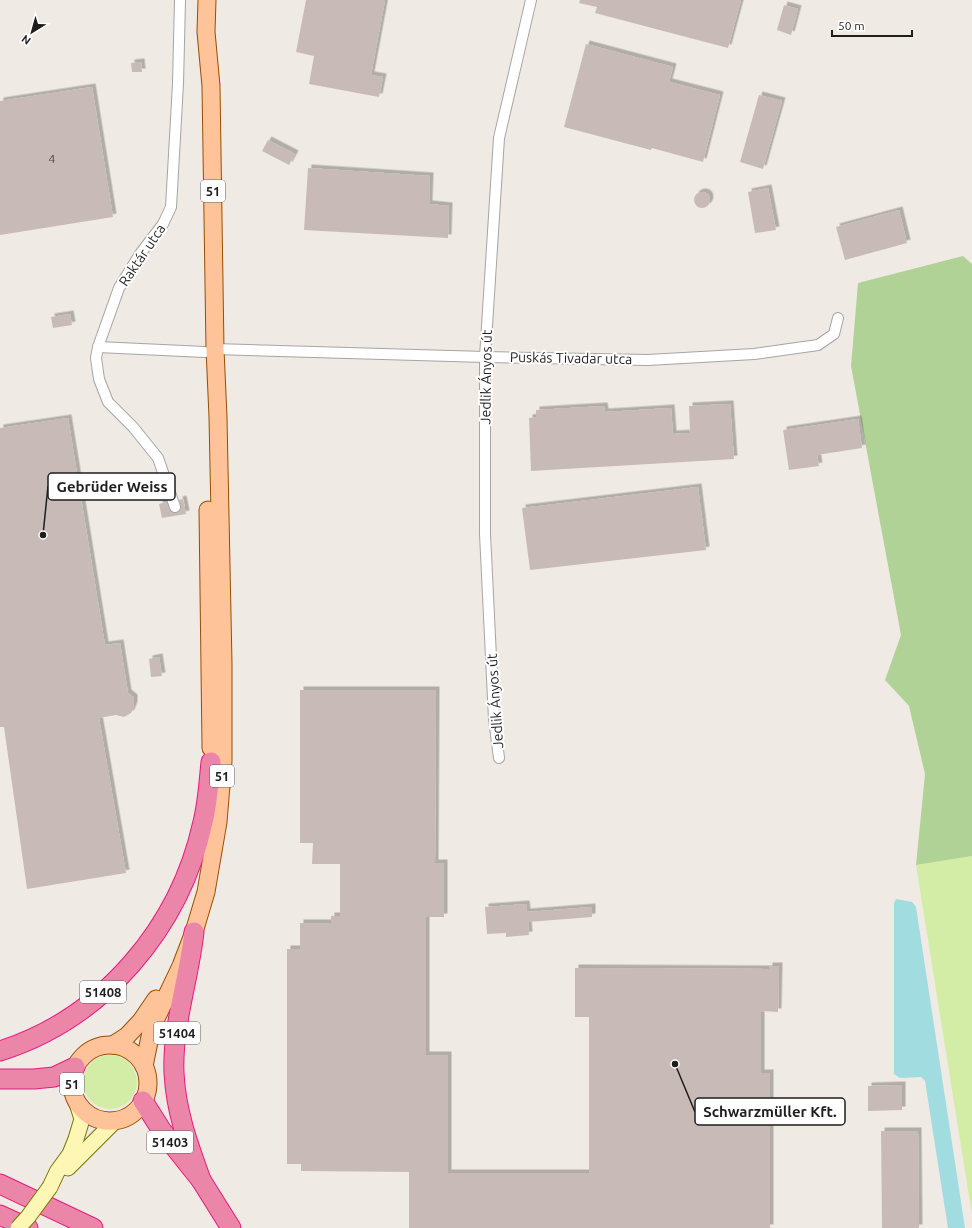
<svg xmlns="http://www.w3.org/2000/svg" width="972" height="1228" viewBox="0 0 972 1228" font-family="Ubuntu,sans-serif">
<defs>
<filter id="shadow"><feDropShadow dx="3.5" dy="-3.5" stdDeviation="0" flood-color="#0004"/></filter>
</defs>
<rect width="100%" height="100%" fill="#f0eae4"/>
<!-- grass -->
<g fill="#d4eda6">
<path d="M 972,856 L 972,1215 L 916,865 Z"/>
<circle cx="110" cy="1082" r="27"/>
</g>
<!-- forest -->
<path fill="#b1d296" d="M 963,256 L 972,264 L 972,856 L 916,865 L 925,774 L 909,706 L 885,680 L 901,635 L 851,366 L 858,283 Z"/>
<!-- water -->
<path fill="#a1dce0" d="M 896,899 L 912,902 L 916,907 L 965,1228 L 948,1228 L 925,1081 L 921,1077 L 900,1078 L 894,1074 L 894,903 Z"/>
<!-- building -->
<g fill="#c8bbb7" filter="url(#shadow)">
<path d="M 306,0 L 385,0 L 371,75 L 383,77 L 379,97 L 309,84 L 314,56 L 296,52 Z"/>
<path d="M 580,0 L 741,0 L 728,48 L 595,13 L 597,7 L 579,3 Z"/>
<path d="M 784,5 L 798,9 L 791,35 L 777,30 Z"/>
<path d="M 586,44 L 673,67 L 669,82 L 720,95 L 703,162 L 652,148 L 651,150 L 564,127 Z"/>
<path d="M 141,62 L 142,72 L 132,72 L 131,63 Z"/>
<path d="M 92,87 L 113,217 L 0,235 L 0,101 Z"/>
<path d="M 759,95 L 782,101 L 763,169 L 740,162 Z"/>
<path d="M 268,140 L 295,154 L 289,165 L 262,151 Z"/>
<path d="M 308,168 L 430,176 L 429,204 L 449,206 L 448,238 L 304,230 Z"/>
<path d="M 768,188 L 776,230 L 755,233 L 748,192 Z"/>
<circle cx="702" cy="200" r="8"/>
<path d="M 899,210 L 907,243 L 845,260 L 836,227 Z"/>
<path d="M 70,314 L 72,325 L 53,328 L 51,317 Z"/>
<path d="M 730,404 L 734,459 L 531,471 L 529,418 L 536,417 L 536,410 L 604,406 L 605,412 L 671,408 L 673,434 L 690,433 L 689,406 Z"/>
<path d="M 68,418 L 105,645 L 120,643 L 128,693 L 134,698 L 134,705 L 131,713 L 124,717 L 116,715 L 99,718 L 126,873 L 27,889 L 4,727 L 0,727 L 0,428 Z"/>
<path d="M 858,419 L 862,448 L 817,455 L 819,466 L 789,470 L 783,430 Z"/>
<path d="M 698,487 L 706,550 L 530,570 L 522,508 Z"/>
<path d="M 183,499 L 186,514 L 162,518 L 159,504 L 167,502 L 170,512 L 177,513 L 181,509 L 179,500 Z"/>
<path d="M 159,657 L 162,676 L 151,677 L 149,659 Z"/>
<path d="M 300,690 L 436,690 L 435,863 L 444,863 L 444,917 L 426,917 L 426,1055 L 448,1055 L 448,1173 L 589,1173 L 589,1017 L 575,1017 L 575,968 L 769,969 L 769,966 L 779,966 L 778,1012 L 761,1011 L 761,1073 L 770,1073 L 770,1228 L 409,1228 L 409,1172 L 301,1171 L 301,1164 L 287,1164 L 287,949 L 300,949 L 300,923 L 331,923 L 331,916 L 340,916 L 340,864 L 312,864 L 313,843 L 300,843 Z"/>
<path d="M 526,904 L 527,912 L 592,907 L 592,917 L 528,922 L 529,935 L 506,937 L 506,933 L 487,934 L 485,907 Z"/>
<path d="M 902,1085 L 902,1110 L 868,1111 L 868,1086 Z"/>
<path d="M 881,1131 L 918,1131 L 919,1228 L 882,1228 Z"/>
</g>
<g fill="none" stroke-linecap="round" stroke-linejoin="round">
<defs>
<g id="street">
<path d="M 98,347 L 205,352"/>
<path d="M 215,349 L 485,357 L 648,360 L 754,354 L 818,345 L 834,334 L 838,318"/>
<path d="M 175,507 L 158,458 L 133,427 L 108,402 L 99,379 L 96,358 L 98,347 L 119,288 L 140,254 L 163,224 L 171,207 L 178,84 L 180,0"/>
<path d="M 499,758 L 494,719 L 485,534 L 485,357 L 499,138 L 531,0"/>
</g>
<g id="secondary">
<path d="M 68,1168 L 115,1121"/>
<path d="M 50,1187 L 57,1172 L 70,1154 L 76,1139 L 82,1119 L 76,1100"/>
</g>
<g id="primary">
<path d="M 208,510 L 211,748"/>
<circle cx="110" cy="1083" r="38"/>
<path d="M 113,1045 L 127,1036 L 141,1021 L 156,999"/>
<path d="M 144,1066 L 152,1027 L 181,966 L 194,932 L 206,892 L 218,822 L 223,761 L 223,664 L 218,417 L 215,349 L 211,86 L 206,32 L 207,0"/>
</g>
<g id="highway">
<path d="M 194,932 C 189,979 172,1026 174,1073 C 176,1112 188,1144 201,1180"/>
<path d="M 0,1051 C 104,1018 180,927 203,822 C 208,802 209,781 211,762"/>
<path d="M 0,1079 L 34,1079 L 54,1077 L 75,1067"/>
<path d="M 143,1101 L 162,1131 L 201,1180 L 231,1228"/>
<path d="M 0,1184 L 93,1228"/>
<path d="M 0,1215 L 28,1228"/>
</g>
</defs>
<!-- street casing -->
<use href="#street" stroke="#a5a5a5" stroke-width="12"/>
<!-- secondary casing -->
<use href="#secondary" stroke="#7a7500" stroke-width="17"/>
<!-- primary casing -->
<use href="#primary" stroke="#984e00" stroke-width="19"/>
<!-- highway casing -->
<use href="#highway" stroke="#e6197f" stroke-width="21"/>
<!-- street -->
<use href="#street" stroke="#fff" stroke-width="10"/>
<!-- secondary -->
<use href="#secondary" stroke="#fdf6b4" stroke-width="15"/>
<!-- primary -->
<use href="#primary" stroke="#ffc399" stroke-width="17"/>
<!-- highway -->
<use href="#highway" stroke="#ec86a9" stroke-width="19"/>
<defs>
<path id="secondary-bridge" d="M 18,1228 L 28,1217 L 50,1187"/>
</defs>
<!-- secondary-bridge casing -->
<use href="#secondary-bridge" stroke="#7a7500" stroke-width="17" stroke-linecap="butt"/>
<!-- secondary-bridge -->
<use href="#secondary-bridge" stroke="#fdf6b4" stroke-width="15"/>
</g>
<g text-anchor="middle" stroke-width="4" stroke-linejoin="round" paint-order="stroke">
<!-- number labels -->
<g font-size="12" fill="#484544">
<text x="52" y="163">4</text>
</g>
<!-- shield labels -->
<g fill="#fff" stroke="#626262" stroke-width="1">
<rect x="201" y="180" width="24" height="22" rx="3"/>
<rect x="210" y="765" width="24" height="22" rx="3"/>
<rect x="80" y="981" width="46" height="22" rx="3"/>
<rect x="154" y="1022" width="46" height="22" rx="3"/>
<rect x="60" y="1073" width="24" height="22" rx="3"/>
<rect x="147" y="1131" width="46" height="22" rx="3"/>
</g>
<g font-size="13" font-weight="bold" fill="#1e1e1e">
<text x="213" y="196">51</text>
<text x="222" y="781">51</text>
<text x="103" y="997">51408</text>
<text x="177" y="1038">51404</text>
<text x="72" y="1089">51</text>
<text x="170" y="1147">51403</text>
</g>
<!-- street labels -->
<g font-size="14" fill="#1e1e1e" stroke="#fff">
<text transform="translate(142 255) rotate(-56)" y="5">Raktár utca</text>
<text transform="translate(571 358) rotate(1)" y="5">Puskás Tivadar utca</text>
<text transform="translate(486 377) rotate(-89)" y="5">Jedlik Ányos út</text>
<text transform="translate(495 701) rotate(-94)" y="5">Jedlik Ányos út</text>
</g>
</g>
<!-- callouts -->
<path fill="none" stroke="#1e1e1e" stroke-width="1.5" d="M43 535L48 486M675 1064L695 1112"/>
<g fill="#1e1e1e" stroke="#fff" stroke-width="1.5">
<circle cx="43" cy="535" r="4"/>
<circle cx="675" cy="1064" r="4"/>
</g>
<g fill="#fff" stroke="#1e1e1e" stroke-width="1.5">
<rect x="48" y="473" width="127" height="27" rx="4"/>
<rect x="695" y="1098" width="150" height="27" rx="4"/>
</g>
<g font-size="15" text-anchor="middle" font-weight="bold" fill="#1e1e1e">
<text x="112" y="492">Gebrüder Weiss</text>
<text x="770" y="1117">Schwarzmüller Kft.</text>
</g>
<!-- north arrow -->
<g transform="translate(32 32) rotate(217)" stroke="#ffffff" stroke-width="3" paint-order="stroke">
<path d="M0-3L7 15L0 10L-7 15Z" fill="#1e1e1e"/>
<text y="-6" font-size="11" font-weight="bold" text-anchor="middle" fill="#1e1e1e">N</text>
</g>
<!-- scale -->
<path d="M832 30v6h80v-6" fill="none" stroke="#1e1e1e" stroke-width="2"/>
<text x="838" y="30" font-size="12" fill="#1e1e1e" stroke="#ffffff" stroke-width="3" paint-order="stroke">50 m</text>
</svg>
